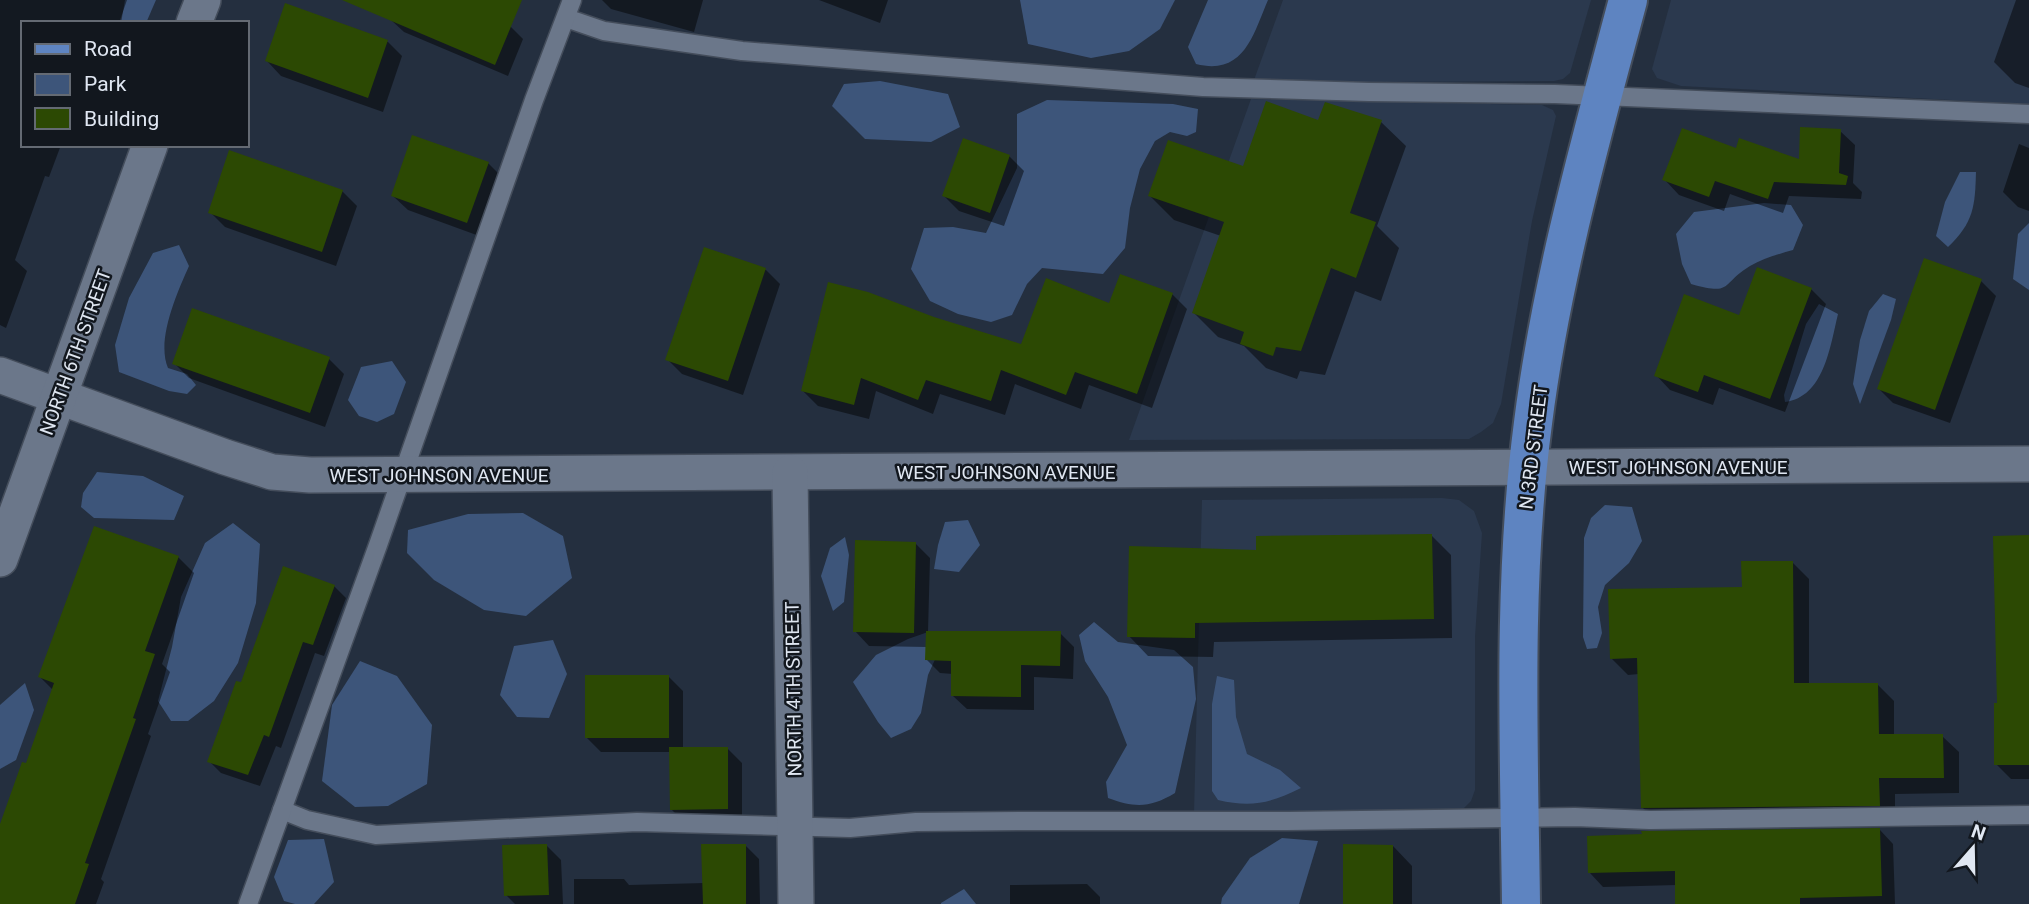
<svg xmlns="http://www.w3.org/2000/svg" width="2029" height="904" viewBox="0 0 2029 904" font-family="Roboto,sans-serif">
<rect width="100%" height="100%" fill="#242f3f"/>
<!-- built -->
<g fill="#2b394e">
<path d="M 1283,0 L 1591,0 L 1570,73 L 1563,79 L 1554,81 L 1362,82 L 1254,80 Z"/>
<path d="M 1671,0 L 2029,0 L 2029,104 L 1681,86 L 1657,78 L 1652,69 Z"/>
<path d="M 1251,99 L 1542,105 L 1553,110 L 1556,116 L 1532,221 L 1501,404 L 1493,423 L 1481,432 L 1469,439 L 1129,440 Z"/>
<path d="M 1442,498 L 1459,500 L 1474,511 L 1482,533 L 1475,637 L 1475,790 L 1471,801 L 1463,809 L 1292,814 L 1194,813 L 1202,500 Z"/>
</g>
<!-- green -->
<g fill="#3d557a">
<path d="M 125,0 L 156,0 L 146,23 L 121,23 Z"/>
<path d="M 1020,0 L 1175,0 L 1160,29 L 1129,51 L 1091,58 L 1028,44 Z"/>
<path d="M 1208,0 L 1268,0 C 1253,35 1244,76 1196,64 L 1188,47 Z"/>
<path d="M 880,81 L 948,94 L 960,127 L 931,142 L 865,139 L 832,106 L 844,84 Z"/>
<path d="M 1047,100 L 1173,104 L 1198,109 L 1196,132 L 1187,136 L 1170,132 L 1155,141 L 1140,169 L 1130,208 L 1125,248 L 1103,274 L 1042,268 L 1027,284 L 1012,315 L 991,322 L 958,314 L 930,301 L 911,269 L 924,228 L 953,227 L 986,233 L 1017,168 L 1017,114 Z"/>
<path d="M 1960,172 L 1976,172 C 1975,206 1974,222 1948,247 L 1936,236 L 1945,202 Z"/>
<path d="M 1764,203 L 1791,205 L 1803,225 L 1793,250 C 1779,254 1764,258 1750,266 C 1720,284 1734,296 1691,284 L 1682,264 L 1676,234 L 1694,212 Z"/>
<path d="M 2029,223 L 2029,290 L 2013,279 L 2018,234 Z"/>
<path d="M 179,245 L 189,266 C 177,293 156,340 168,368 L 187,374 L 196,385 L 187,394 L 169,391 L 119,372 L 115,345 L 129,298 L 153,253 Z"/>
<path d="M 1883,294 L 1896,299 L 1891,320 L 1860,404 L 1853,384 L 1860,340 L 1869,311 Z"/>
<path d="M 1819,304 L 1838,314 C 1830,347 1824,397 1785,402 L 1784,395 L 1806,324 Z"/>
<path d="M 392,361 L 406,382 L 394,414 L 377,422 L 359,416 L 348,400 L 361,367 Z"/>
<path d="M 97,472 L 143,476 L 184,496 L 174,520 L 94,518 L 81,507 L 83,493 Z"/>
<path d="M 1605,505 L 1632,507 L 1642,541 L 1629,563 L 1605,585 L 1598,607 L 1602,633 L 1597,648 L 1587,649 L 1583,637 L 1584,538 L 1591,518 Z"/>
<path d="M 523,513 L 563,536 L 572,578 L 526,616 L 484,610 L 434,580 L 407,553 L 408,530 L 468,514 Z"/>
<path d="M 968,520 L 980,545 L 959,572 L 934,569 L 938,545 L 945,522 Z"/>
<path d="M 233,523 L 260,544 L 256,603 L 238,663 L 214,701 L 188,721 L 171,721 L 158,701 L 172,647 L 181,597 L 205,543 Z"/>
<path d="M 845,537 L 849,555 L 844,602 L 833,611 L 821,576 L 830,548 Z"/>
<path d="M 1094,622 L 1118,642 L 1174,650 L 1193,667 L 1196,699 L 1175,793 C 1150,808 1135,808 1108,798 L 1106,782 L 1127,745 L 1108,697 L 1085,661 L 1079,635 Z"/>
<path d="M 928,632 L 942,644 L 928,675 L 921,713 L 911,729 L 891,738 L 878,722 L 853,682 L 876,655 L 908,639 Z"/>
<path d="M 553,640 L 567,674 L 549,718 L 517,717 L 500,695 L 514,646 Z"/>
<path d="M 360,661 L 397,676 L 432,725 L 427,784 L 388,806 L 355,807 L 322,781 L 332,705 Z"/>
<path d="M 1217,676 L 1234,680 L 1236,717 L 1247,754 L 1280,770 L 1301,788 C 1270,803 1252,808 1218,800 L 1212,791 L 1212,704 Z"/>
<path d="M 25,683 L 34,710 L 16,760 L 0,769 L 0,705 Z"/>
<path d="M 1282,838 L 1318,841 L 1299,904 L 1221,904 L 1222,898 L 1250,858 Z"/>
<path d="M 324,839 L 334,882 L 314,904 L 295,904 L 284,901 L 274,877 L 288,840 Z"/>
<path d="M 964,889 L 976,904 L 941,904 L 941,903 Z"/>
</g>
<!-- shadow -->
<g fill="#0007">
<path d="M 0,0 L 127,0 L 119,23 L 23,23 L 23,145 L 61,145 L 49,177 L 45,176 L 15,260 L 27,271 L 6,328 L 0,325 Z"/>
<path d="M 399,0 L 484,0 L 523,39 L 508,76 L 404,32 L 391,20 Z"/>
<path d="M 602,0 L 703,0 L 694,32 L 611,9 Z"/>
<path d="M 819,0 L 888,0 L 880,23 Z"/>
<path d="M 2016,0 L 2029,0 L 2029,88 L 2015,83 L 1994,62 Z"/>
<path d="M 287,5 L 388,42 L 402,56 L 383,112 L 281,76 L 267,61 Z"/>
<path d="M 1319,122 L 1381,122 L 1406,146 L 1377,226 L 1399,248 L 1381,301 L 1355,291 L 1325,375 L 1300,371 L 1297,379 L 1266,368 L 1244,346 L 1218,337 L 1194,313 L 1221,236 L 1174,220 L 1150,196 L 1244,168 Z"/>
<path d="M 1840,131 L 1855,145 L 1853,183 L 1862,192 L 1861,199 L 1789,196 L 1783,213 L 1730,194 L 1724,211 L 1679,195 L 1665,180 L 1737,150 L 1800,161 Z"/>
<path d="M 2019,144 L 2029,148 L 2029,211 L 2018,207 L 2003,192 Z"/>
<path d="M 1009,156 L 1024,171 L 1004,226 L 959,211 L 944,196 Z"/>
<path d="M 488,163 L 503,178 L 482,237 L 408,210 L 393,196 Z"/>
<path d="M 342,191 L 357,206 L 336,266 L 225,227 L 210,212 Z"/>
<path d="M 705,249 L 766,270 L 780,284 L 743,395 L 682,374 L 667,359 Z"/>
<path d="M 1925,260 L 1981,281 L 1996,296 L 1950,423 L 1893,403 L 1879,389 Z"/>
<path d="M 1758,269 L 1811,289 L 1826,304 L 1785,412 L 1719,388 L 1713,405 L 1670,390 L 1656,375 L 1740,317 Z"/>
<path d="M 1172,294 L 1187,309 L 1152,408 L 1089,385 L 1081,409 L 1015,384 L 1005,415 L 940,394 L 933,414 L 876,391 L 869,419 L 818,406 L 803,391 L 933,319 L 1022,346 L 1110,305 Z"/>
<path d="M 194,310 L 329,359 L 344,374 L 325,427 L 189,378 L 174,363 Z"/>
<path d="M 1432,536 L 1451,555 L 1452,638 L 1214,642 L 1213,657 L 1148,656 L 1129,636 L 1258,551 Z"/>
<path d="M 2029,537 L 2029,779 L 2011,779 L 1996,764 L 1999,704 Z"/>
<path d="M 915,543 L 930,558 L 928,632 L 1060,633 L 1074,647 L 1073,679 L 1034,677 L 1034,710 L 967,709 L 953,696 L 953,674 L 940,673 L 927,660 L 927,647 L 869,646 L 855,631 Z"/>
<path d="M 178,557 L 194,573 L 162,664 L 170,672 L 148,734 L 151,736 L 101,879 L 104,882 L 96,904 L 0,904 L 0,829 L 27,765 L 53,690 L 40,677 Z"/>
<path d="M 1793,563 L 1809,579 L 1809,685 L 1878,685 L 1894,701 L 1894,736 L 1942,736 L 1959,752 L 1959,793 L 1895,794 L 1895,821 L 1659,824 L 1643,808 L 1639,674 L 1628,675 L 1611,658 Z"/>
<path d="M 334,586 L 346,598 L 324,656 L 315,653 L 281,748 L 276,746 L 260,786 L 221,773 L 209,761 L 242,685 Z"/>
<path d="M 668,676 L 683,691 L 683,749 L 727,748 L 742,763 L 742,823 L 686,824 L 671,809 L 671,752 L 601,752 L 586,737 Z"/>
<path d="M 1880,830 L 1893,844 L 1895,904 L 1677,904 L 1677,885 L 1603,887 L 1590,873 Z"/>
<path d="M 745,845 L 759,859 L 760,904 L 574,904 L 574,879 L 624,879 L 629,885 L 704,883 Z"/>
<path d="M 547,846 L 561,860 L 563,904 L 515,904 L 506,895 Z"/>
<path d="M 1393,846 L 1412,866 L 1412,904 L 1345,904 Z"/>
<path d="M 1087,884 L 1100,897 L 1100,904 L 1010,904 L 1010,885 Z"/>
</g>
<!-- building -->
<g fill="#2c4903">
<path d="M 342,0 L 522,0 L 495,65 Z"/>
<path d="M 285,3 L 388,40 L 368,98 L 265,61 Z"/>
<path d="M 1266,101 L 1318,120 L 1325,102 L 1382,120 L 1350,213 L 1376,222 L 1356,278 L 1331,268 L 1301,351 L 1276,347 L 1273,356 L 1240,344 L 1244,332 L 1192,313 L 1224,222 L 1148,196 L 1168,140 L 1243,166 Z"/>
<path d="M 1800,127 L 1841,129 L 1839,173 L 1848,176 L 1846,185 L 1774,182 L 1768,199 L 1715,181 L 1709,197 L 1662,180 L 1682,128 L 1736,148 L 1739,138 L 1799,159 Z"/>
<path d="M 412,135 L 489,162 L 467,223 L 391,196 Z"/>
<path d="M 963,138 L 1010,155 L 990,213 L 942,196 Z"/>
<path d="M 229,150 L 343,190 L 322,252 L 208,213 Z"/>
<path d="M 704,247 L 766,268 L 728,381 L 665,360 Z"/>
<path d="M 1924,258 L 1982,279 L 1935,410 L 1877,389 Z"/>
<path d="M 1757,267 L 1812,288 L 1770,399 L 1704,375 L 1698,392 L 1654,376 L 1684,294 L 1739,315 Z"/>
<path d="M 1120,274 L 1173,293 L 1137,394 L 1075,372 L 1066,395 L 1001,370 L 991,401 L 926,380 L 918,400 L 861,378 L 854,405 L 801,391 L 828,282 L 868,292 L 934,317 L 1021,344 L 1046,278 L 1109,303 Z"/>
<path d="M 192,308 L 330,357 L 310,413 L 172,364 Z"/>
<path d="M 94,526 L 179,556 L 145,651 L 155,654 L 133,718 L 136,719 L 85,863 L 89,864 L 75,904 L 0,904 L 0,824 L 22,762 L 26,763 L 54,683 L 38,677 Z"/>
<path d="M 1432,534 L 1434,619 L 1195,623 L 1195,638 L 1127,637 L 1129,546 L 1256,550 L 1256,536 Z"/>
<path d="M 2029,535 L 2029,765 L 1994,765 L 1994,703 L 1997,703 L 1993,536 Z"/>
<path d="M 855,540 L 916,542 L 914,633 L 853,632 Z"/>
<path d="M 1741,561 L 1793,561 L 1794,683 L 1878,683 L 1879,734 L 1943,734 L 1944,778 L 1879,778 L 1880,806 L 1641,808 L 1637,658 L 1610,659 L 1608,589 L 1742,587 Z"/>
<path d="M 283,566 L 335,585 L 313,645 L 303,642 L 269,737 L 264,735 L 248,775 L 207,762 L 236,681 L 241,682 Z"/>
<path d="M 926,631 L 1061,631 L 1060,666 L 1021,665 L 1021,697 L 951,696 L 951,661 L 925,660 Z"/>
<rect x="585" y="675" width="84" height="63"/>
<path d="M 669,747 L 728,747 L 728,809 L 670,810 Z"/>
<path d="M 1880,828 L 1882,896 L 1800,898 L 1800,904 L 1675,904 L 1675,871 L 1588,873 L 1587,836 L 1642,834 L 1641,831 Z"/>
<path d="M 547,844 L 549,895 L 504,896 L 502,845 Z"/>
<path d="M 701,844 L 746,844 L 746,904 L 703,904 Z"/>
<path d="M 1343,844 L 1393,845 L 1393,904 L 1343,904 Z"/>
</g>
<g fill="none" stroke-linecap="round" stroke-linejoin="round">
<defs>
<g id="service">
<path d="M 566,18 L 604,31 L 742,51 L 1203,87 L 1369,92 L 1555,94 L 2029,114"/>
<path d="M 282,810 L 307,820 L 376,835 L 637,822 L 850,828 L 916,822 L 1018,821 L 1288,821 L 1575,817 L 1650,820 L 2029,815"/>
<path d="M 248,904 L 378,545 L 534,100 L 572,0"/>
</g>
<g id="minor">
<path d="M 194,23 L 203,0"/>
<path d="M 0,375 L 225,457 L 272,472 L 310,475 L 2029,464"/>
<path d="M 790,473 L 796,904"/>
<path d="M 0,559 L 150,145"/>
</g>
<path id="primary" d="M 1521,904 C 1519,744 1512,582 1533,423 C 1551,280 1591,139 1628,0"/>
</defs>
<!-- service casing -->
<use href="#service" stroke="#444d5b" stroke-width="21"/>
<!-- minor casing -->
<use href="#minor" stroke="#444d5b" stroke-width="38"/>
<!-- primary casing -->
<use href="#primary" stroke="#444d5b" stroke-width="42"/>
<!-- service -->
<use href="#service" stroke="#6b778a" stroke-width="18"/>
<!-- minor -->
<use href="#minor" stroke="#6b778a" stroke-width="35"/>
<!-- primary -->
<use href="#primary" stroke="#5e84c1" stroke-width="38"/>
</g>
<g text-anchor="middle" stroke-width="5" stroke-linejoin="round" paint-order="stroke">
<!-- street labels -->
<g font-size="19" fill="#e0e7f2" stroke="#12171e">
<text transform="translate(75 352) rotate(-70)" y="7">NORTH 6TH STREET</text>
<text transform="translate(1533 447) rotate(-83)" y="7">N 3RD STREET</text>
<text x="1678" y="474">WEST JOHNSON AVENUE</text>
<text x="1006" y="479">WEST JOHNSON AVENUE</text>
<text x="439" y="482">WEST JOHNSON AVENUE</text>
<text transform="translate(793 689) rotate(-91)" y="7">NORTH 4TH STREET</text>
</g>
</g>
<!-- legend -->
<rect x="21" y="21" width="228" height="126" fill="#12171e" stroke="#646a73" stroke-width="2"/>
<rect x="35" y="44" width="35" height="10" fill="#5e84c1" stroke="#646a73" stroke-width="2"/>
<text x="84" y="56" font-size="21" fill="#e0e7f2">Road</text>
<rect x="35" y="74" width="35" height="21" fill="#3d557a" stroke="#646a73" stroke-width="2"/>
<text x="84" y="91" font-size="21" fill="#e0e7f2">Park</text>
<rect x="35" y="108" width="35" height="21" fill="#2c4903" stroke="#646a73" stroke-width="2"/>
<text x="84" y="126" font-size="21" fill="#e0e7f2">Building</text>
<!-- north arrow -->
<g transform="translate(1973 848) rotate(20)" stroke="#12171e" stroke-width="5" paint-order="stroke">
<path d="M0-5L12 26L0 18L-12 26Z" fill="#e0e7f2"/>
<text y="-10" font-size="19" font-weight="bold" text-anchor="middle" fill="#e0e7f2">N</text>
</g>
</svg>
